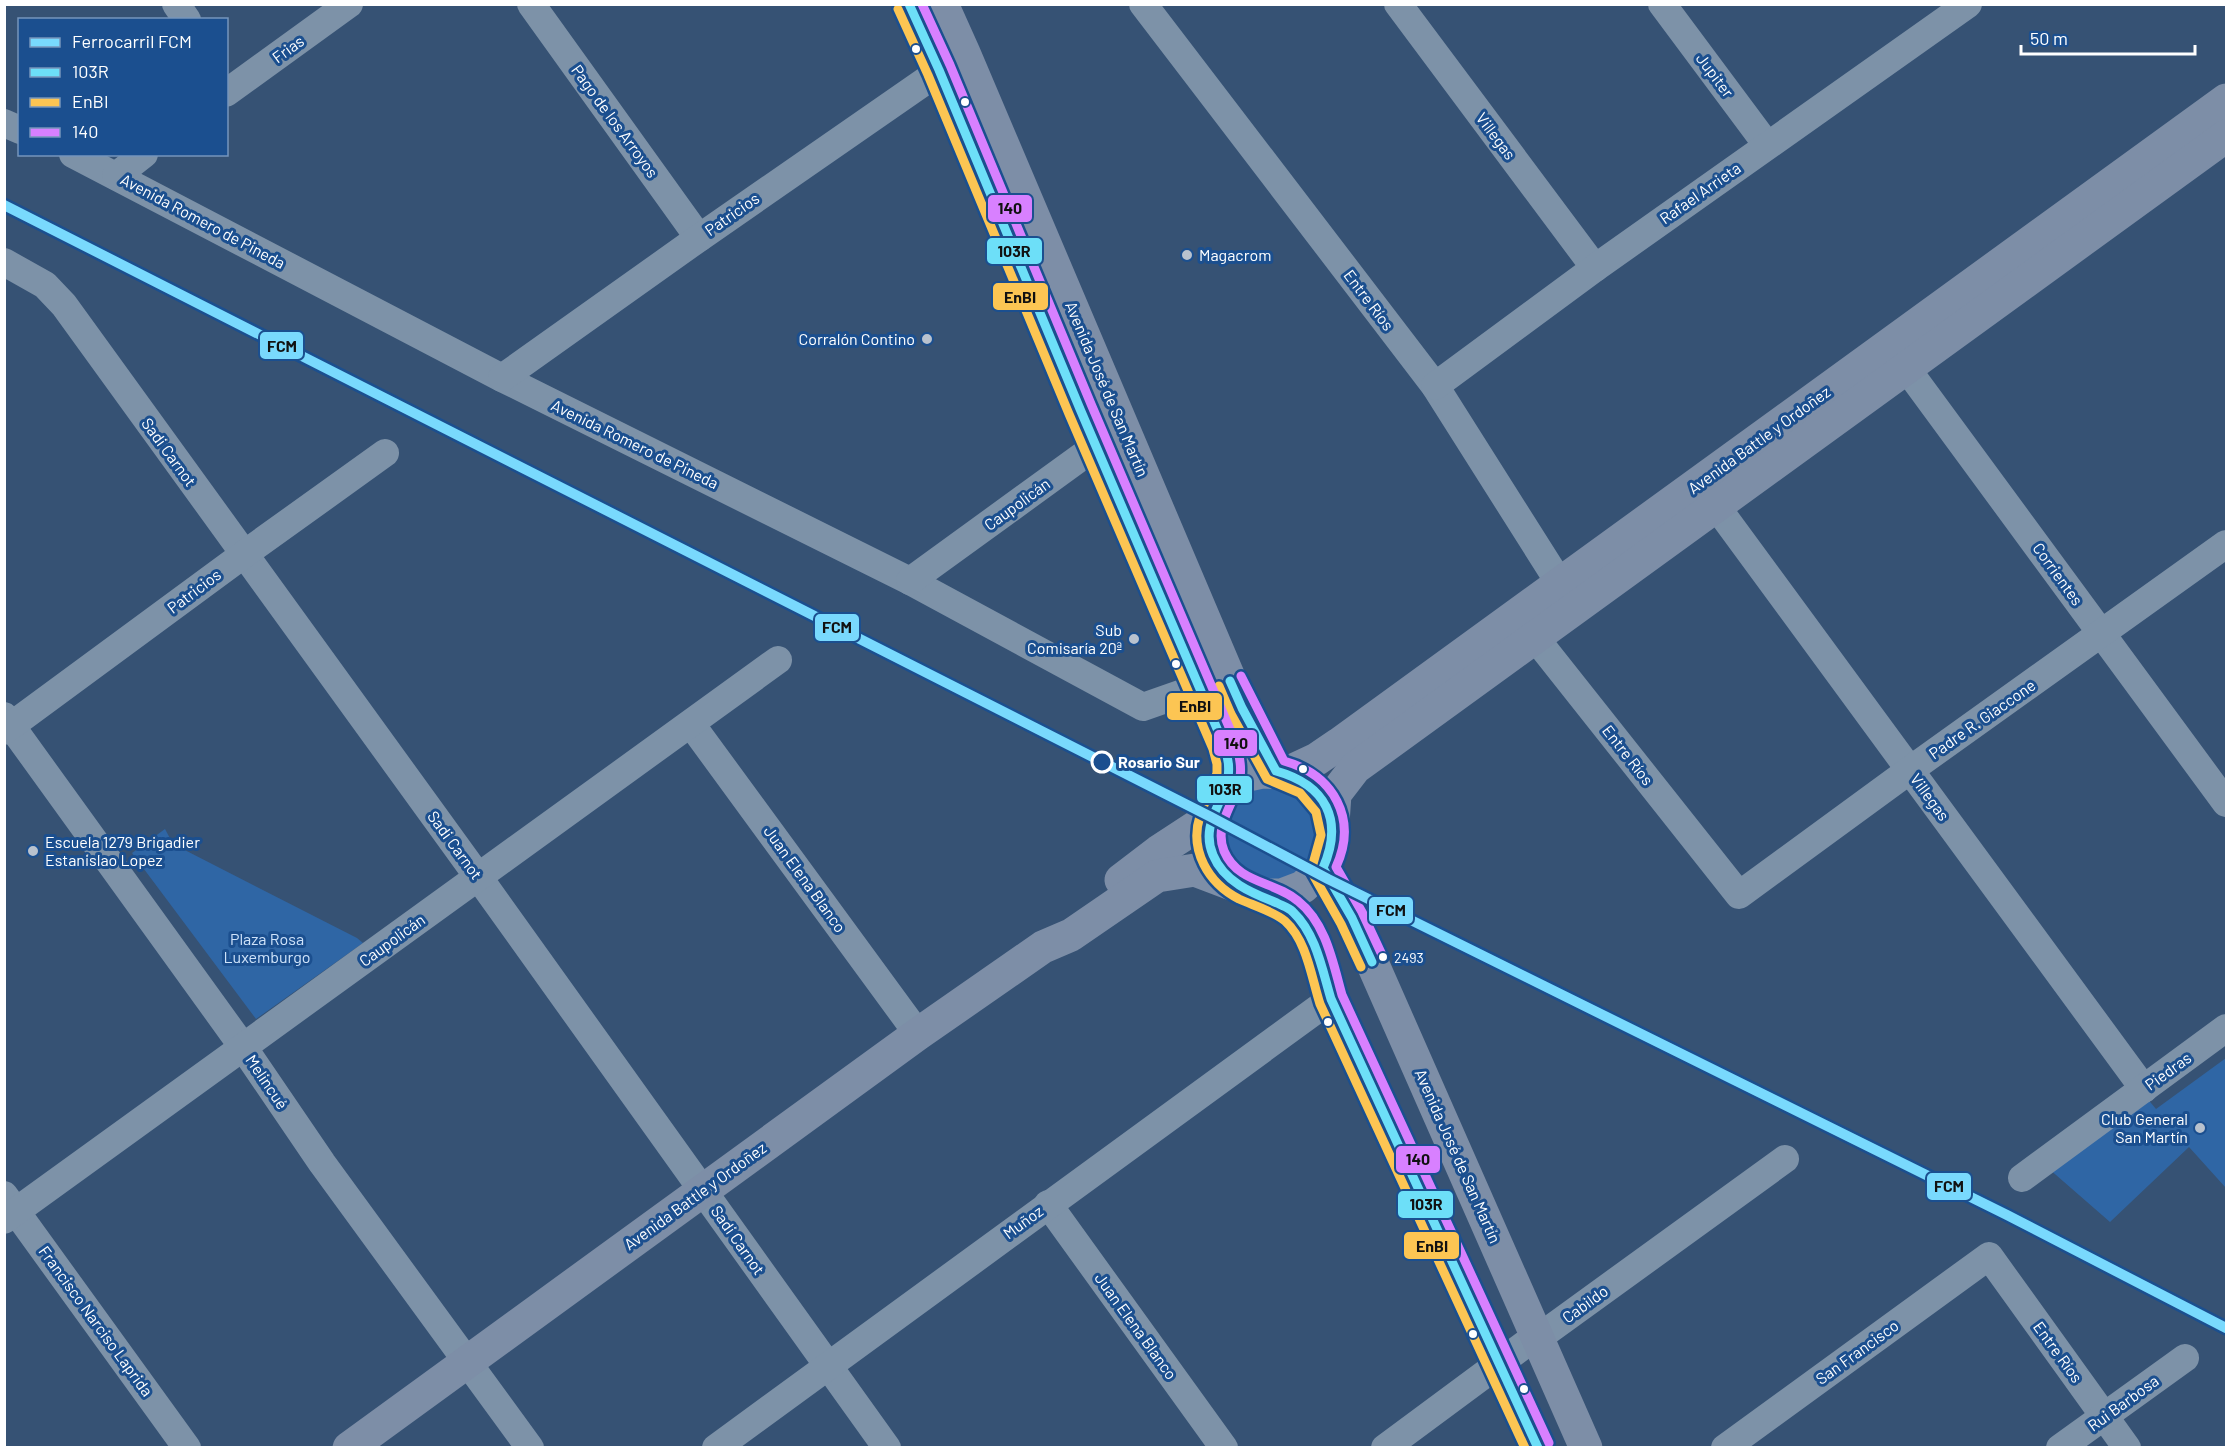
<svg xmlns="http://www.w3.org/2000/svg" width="2231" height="1452" viewBox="0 0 2231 1452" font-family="Barlow,sans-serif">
<rect width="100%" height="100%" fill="#365274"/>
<!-- green -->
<g fill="#2f66a5">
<path d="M 1248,775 L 1324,801 L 1319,874 L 1233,884 L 1211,817 Z"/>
<path d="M 165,829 L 173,844 L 357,938 L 363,943 L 256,1019 L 132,853 Z"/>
<path d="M 2226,1058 L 2226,1188 L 2189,1147 L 2110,1222 L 2048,1168 L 2146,1097 L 2156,1109 Z"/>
</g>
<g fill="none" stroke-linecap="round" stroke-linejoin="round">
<!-- minor -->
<g stroke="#7d92a8" stroke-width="28">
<path d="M 176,4 L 187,20"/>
<path d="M 531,4 L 699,238"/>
<path d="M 1143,4 L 1435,386 L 1571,601"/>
<path d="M 1398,4 L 1595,268"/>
<path d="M 1662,4 L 1767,145"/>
<path d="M 226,93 L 349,4"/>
<path d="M 4,123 L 20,130"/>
<path d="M 73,154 L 502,378 L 910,581 L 1143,707 L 1200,687"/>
<path d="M 116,176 L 144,154"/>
<path d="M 4,262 L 45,285 L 64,305 L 479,878 L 887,1448"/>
<path d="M 1893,350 L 2226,803"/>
<path d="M 502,378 L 699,238 L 957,59"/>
<path d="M 1435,386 L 1595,268 L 1968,4"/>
<path d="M 1716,506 L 2144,1089"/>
<path d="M 910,581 L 1114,433"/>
<path d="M 1521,620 L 1739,895 L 1910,770 L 2226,544"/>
<path d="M 4,716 L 243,1047 L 322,1163 L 530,1448"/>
<path d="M 691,724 L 918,1034"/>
<path d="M 4,731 L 243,555 L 385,453"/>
<path d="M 2022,1178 L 2226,1028"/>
<path d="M 4,1195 L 187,1448"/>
<path d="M 1048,1204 L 1224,1448"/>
<path d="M 4,1220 L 778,660"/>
<path d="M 716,1448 L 1331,999"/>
<path d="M 1385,1448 L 1524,1345 L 1538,1338 L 1785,1159"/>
<path d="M 1725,1448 L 1989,1256 L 2127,1448"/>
<path d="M 2060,1448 L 2185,1358"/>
</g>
<!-- major -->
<g stroke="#7d8ea7" stroke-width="33">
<path d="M 909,4 L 939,70 L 1080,409 L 1212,715 L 1229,762 L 1225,791"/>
<path d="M 942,4 L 964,53 L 1242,708 L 1276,771"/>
<path d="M 1287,773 L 1317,759 L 1339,744 L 2226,100"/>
<path d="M 1333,823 L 1335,794 L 1355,768 L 2226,136"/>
<path d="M 1323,868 L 1352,918 L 1371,960 L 1586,1448"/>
<path d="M 1121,880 L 1159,851 L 1211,817"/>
<path d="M 1261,895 L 1292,911 L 1312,938 L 1331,999 L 1538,1448"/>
<path d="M 349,1448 L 918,1034 L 1043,947 L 1071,935 L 1157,876 L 1195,870 L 1261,895 L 1282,895 L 1303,887 L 1323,868 L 1333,843 L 1333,823 L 1324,801 L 1309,784 L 1287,773 L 1262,772 L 1248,775 L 1236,782 L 1220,799 L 1213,810 L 1208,833 L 1211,852 L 1220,869 L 1233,884"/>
</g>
<defs>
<g id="bus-1">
<path d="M 909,4 L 939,70 L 1080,409 L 1224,745 C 1228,756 1230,765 1228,777 C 1223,804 1200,825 1213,855 C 1224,882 1252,893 1277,903 C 1282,906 1288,907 1293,912 C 1316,934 1322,969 1331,999 L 1538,1448"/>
<path d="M 1230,681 L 1242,708 L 1276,771 C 1326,785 1344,820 1323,868 L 1352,918 L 1372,962"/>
</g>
<g id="bus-2">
<path d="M 898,9 L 928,75 L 1069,414 L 1213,749 L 1217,764 L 1217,773 C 1213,788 1204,801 1200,816 C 1189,850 1208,883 1239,899 C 1252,905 1275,912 1285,921 C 1307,941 1311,976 1320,1004 L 1525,1448"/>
<path d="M 1219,686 L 1231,714 L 1267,779 L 1300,793 L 1316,812 L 1321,835 L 1311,871 L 1341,924 L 1361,967"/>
</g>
<g id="bus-3">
<path d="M 922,4 L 950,65 L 1091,404 L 1235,741 C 1239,753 1242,765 1240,777 C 1236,803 1213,824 1224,851 C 1238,884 1275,881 1298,901 C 1326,923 1333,963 1342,995 L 1549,1443"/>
<path d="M 1241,676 L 1284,761 C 1334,775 1358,819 1336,867 L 1362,912 L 1383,957"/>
</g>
</defs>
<!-- bus-1 casing -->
<use href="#bus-1" stroke="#1b4f8f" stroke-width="14"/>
<!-- bus-2 casing -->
<use href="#bus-2" stroke="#1b4f8f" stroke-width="14"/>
<!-- bus-3 casing -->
<use href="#bus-3" stroke="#1b4f8f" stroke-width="14"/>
<!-- bus-1 -->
<use href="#bus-1" stroke="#6ddff8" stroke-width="9"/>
<!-- bus-2 -->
<use href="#bus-2" stroke="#fcc553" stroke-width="9"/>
<!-- bus-3 -->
<use href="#bus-3" stroke="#d880ff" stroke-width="9"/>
<defs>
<path id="rail-1" d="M 4,205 L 1211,817 L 1328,879 L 2007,1215 L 2226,1328"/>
</defs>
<!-- rail-1 casing -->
<use href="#rail-1" stroke="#1b4f8f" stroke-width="15"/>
<!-- rail-1 -->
<use href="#rail-1" stroke="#79d9fd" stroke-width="10"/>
</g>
<!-- markers -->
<g fill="#fff" stroke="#1b4f8f" stroke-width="2">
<circle cx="916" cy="49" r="5"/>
<circle cx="965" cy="102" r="5"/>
<circle cx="1176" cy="664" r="5"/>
<circle cx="1303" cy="769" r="5"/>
<circle cx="1383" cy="957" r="5"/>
<circle cx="1328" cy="1022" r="5"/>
<circle cx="1473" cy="1334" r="5"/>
<circle cx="1524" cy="1389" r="5"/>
</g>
<g fill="#b9c2ce" stroke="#1b4f8f" stroke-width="2">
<circle cx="1187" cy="255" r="6"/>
<circle cx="927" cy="339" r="6"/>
<circle cx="1134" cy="639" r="6"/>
<circle cx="33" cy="851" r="6"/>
<circle cx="2200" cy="1128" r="6"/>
</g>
<circle fill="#1b4f8f" stroke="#fff" stroke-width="3" cx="1102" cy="762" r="10"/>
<g text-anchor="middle" stroke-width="6" stroke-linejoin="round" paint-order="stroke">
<!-- bus labels -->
<g font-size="14" fill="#fff" stroke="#1b4f8f" text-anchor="start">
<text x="1394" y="963">2493</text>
</g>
<!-- street labels -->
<g font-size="16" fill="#fff" stroke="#1b4f8f">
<text transform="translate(288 49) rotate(-36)" y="6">Frias</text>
<text transform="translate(1715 75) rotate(53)" y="6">Jupiter</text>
<text transform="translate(615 121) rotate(54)" y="6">Pago de los Arroyos</text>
<text transform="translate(1496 136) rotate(53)" y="6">Villegas</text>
<text transform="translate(1700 193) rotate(-35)" y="6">Rafael Arrieta</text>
<text transform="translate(732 214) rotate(-35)" y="6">Patricios</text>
<text transform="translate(203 221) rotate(28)" y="6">Avenida Romero de Pineda</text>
<text transform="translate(1369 300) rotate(53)" y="6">Entre Ríos</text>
<text transform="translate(1107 389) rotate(67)" y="6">Avenida José de San Martín</text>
<text transform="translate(1759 440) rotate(-36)" y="6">Avenida Battle y Ordoñez</text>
<text transform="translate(635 444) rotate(26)" y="6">Avenida Romero de Pineda</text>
<text transform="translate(169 452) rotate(54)" y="6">Sadi Carnot</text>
<text transform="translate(1017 504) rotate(-36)" y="6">Caupolicán</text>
<text transform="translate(2058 574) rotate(54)" y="6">Corrientes</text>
<text transform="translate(194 591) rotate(-37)" y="6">Patricios</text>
<text transform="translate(1982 719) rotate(-35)" y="6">Padre R. Giaccone</text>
<text transform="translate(1628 755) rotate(52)" y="6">Entre Ríos</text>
<text transform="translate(1930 797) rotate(54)" y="6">Villegas</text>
<text transform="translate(455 845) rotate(54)" y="6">Sadi Carnot</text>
<text transform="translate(805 879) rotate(54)" y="6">Juan Elena Blanco</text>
<text transform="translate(392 940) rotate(-36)" y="6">Caupolicán</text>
<text transform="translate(2168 1071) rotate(-36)" y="6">Piedras</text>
<text transform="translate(267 1082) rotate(56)" y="6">Melincué</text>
<text transform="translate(1458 1156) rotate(66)" y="6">Avenida José de San Martín</text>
<text transform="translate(695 1196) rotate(-36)" y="6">Avenida Battle y Ordoñez</text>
<text transform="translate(1023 1222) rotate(-36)" y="6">Muñoz</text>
<text transform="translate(738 1240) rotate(55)" y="6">Sadi Carnot</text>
<text transform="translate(1585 1304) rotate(-36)" y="6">Cabildo</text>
<text transform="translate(96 1321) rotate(54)" y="6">Francisco Narciso Laprida</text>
<text transform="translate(1136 1326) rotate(54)" y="6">Juan Elena Blanco</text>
<text transform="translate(1857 1352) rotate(-36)" y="6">San Francisco</text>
<text transform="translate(2058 1352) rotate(54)" y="6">Entre Ríos</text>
<text transform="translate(2123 1403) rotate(-36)" y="6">Rui Barbosa</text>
</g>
<!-- poi labels -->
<g font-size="16" fill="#fff" stroke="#1b4f8f" text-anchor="end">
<text x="1199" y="261" text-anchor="start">Magacrom</text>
<text x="915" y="345">Corralón Contino</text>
<text x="1122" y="636">Sub<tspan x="1122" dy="18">Comisaría 20ª</tspan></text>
<text x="45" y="848" text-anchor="start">Escuela 1279 Brigadier<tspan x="45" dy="18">Estanislao Lopez</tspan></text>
<text x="2188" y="1125">Club General<tspan x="2188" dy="18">San Martín</tspan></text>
</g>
<!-- stop labels -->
<g font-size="16" font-weight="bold" fill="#fff" stroke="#1b4f8f" text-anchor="start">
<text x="1118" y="768">Rosario Sur</text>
</g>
<!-- park labels -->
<g font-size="16" fill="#cfe3fa" stroke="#1b4f8f">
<text x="267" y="945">Plaza Rosa<tspan x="267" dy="18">Luxemburgo</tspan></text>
</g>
</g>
<g stroke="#1b4f8f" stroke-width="2">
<rect x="987" y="194" width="46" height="29" rx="6" fill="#d880ff"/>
<rect x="986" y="237" width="57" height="28" rx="6" fill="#6ddff8"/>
<rect x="992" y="282" width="57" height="29" rx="6" fill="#fcc553"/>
<rect x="259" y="331" width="45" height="29" rx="6" fill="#79d9fd"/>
<rect x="814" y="613" width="46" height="29" rx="6" fill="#79d9fd"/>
<rect x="1166" y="692" width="57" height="29" rx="6" fill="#fcc553"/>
<rect x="1213" y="729" width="45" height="28" rx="6" fill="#d880ff"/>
<rect x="1196" y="775" width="57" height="29" rx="6" fill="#6ddff8"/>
<rect x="1368" y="896" width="46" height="29" rx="6" fill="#79d9fd"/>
<rect x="1395" y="1145" width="46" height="29" rx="6" fill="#d880ff"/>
<rect x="1926" y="1172" width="46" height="29" rx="6" fill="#79d9fd"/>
<rect x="1397" y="1190" width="57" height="29" rx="6" fill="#6ddff8"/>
<rect x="1403" y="1231" width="57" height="29" rx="6" fill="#fcc553"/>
</g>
<g font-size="16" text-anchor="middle" font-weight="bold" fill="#111">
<text x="1010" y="214">140</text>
<text x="1014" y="257">103R</text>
<text x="1020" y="303">EnBI</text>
<text x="282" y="352">FCM</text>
<text x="837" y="633">FCM</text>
<text x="1195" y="712">EnBI</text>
<text x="1236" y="749">140</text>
<text x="1225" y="795">103R</text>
<text x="1391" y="916">FCM</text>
<text x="1418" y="1165">140</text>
<text x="1949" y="1192">FCM</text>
<text x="1426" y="1210">103R</text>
<text x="1432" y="1252">EnBI</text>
</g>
<!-- border -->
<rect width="2231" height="1452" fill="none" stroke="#ffffff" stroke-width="12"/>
<!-- legend -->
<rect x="18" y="18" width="210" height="138" fill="#1b4f8f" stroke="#7695bc" stroke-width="1.5"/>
<rect x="30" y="38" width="30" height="9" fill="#79d9fd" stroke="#7695bc" stroke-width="1.5"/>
<text x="72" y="48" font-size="18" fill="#ffffff">Ferrocarril FCM</text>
<rect x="30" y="68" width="30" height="9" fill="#6ddff8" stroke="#7695bc" stroke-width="1.5"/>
<text x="72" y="78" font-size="18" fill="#ffffff">103R</text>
<rect x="30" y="98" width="30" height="9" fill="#fcc553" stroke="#7695bc" stroke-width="1.5"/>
<text x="72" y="108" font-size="18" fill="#ffffff">EnBI</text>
<rect x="30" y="128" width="30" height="9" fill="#d880ff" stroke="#7695bc" stroke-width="1.5"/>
<text x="72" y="138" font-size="18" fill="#ffffff">140</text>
<!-- scale -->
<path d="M2021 45v9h174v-9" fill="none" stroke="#ffffff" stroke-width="3"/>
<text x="2030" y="45" font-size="18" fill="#ffffff" stroke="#1b4f8f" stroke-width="4.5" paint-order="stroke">50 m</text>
</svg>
